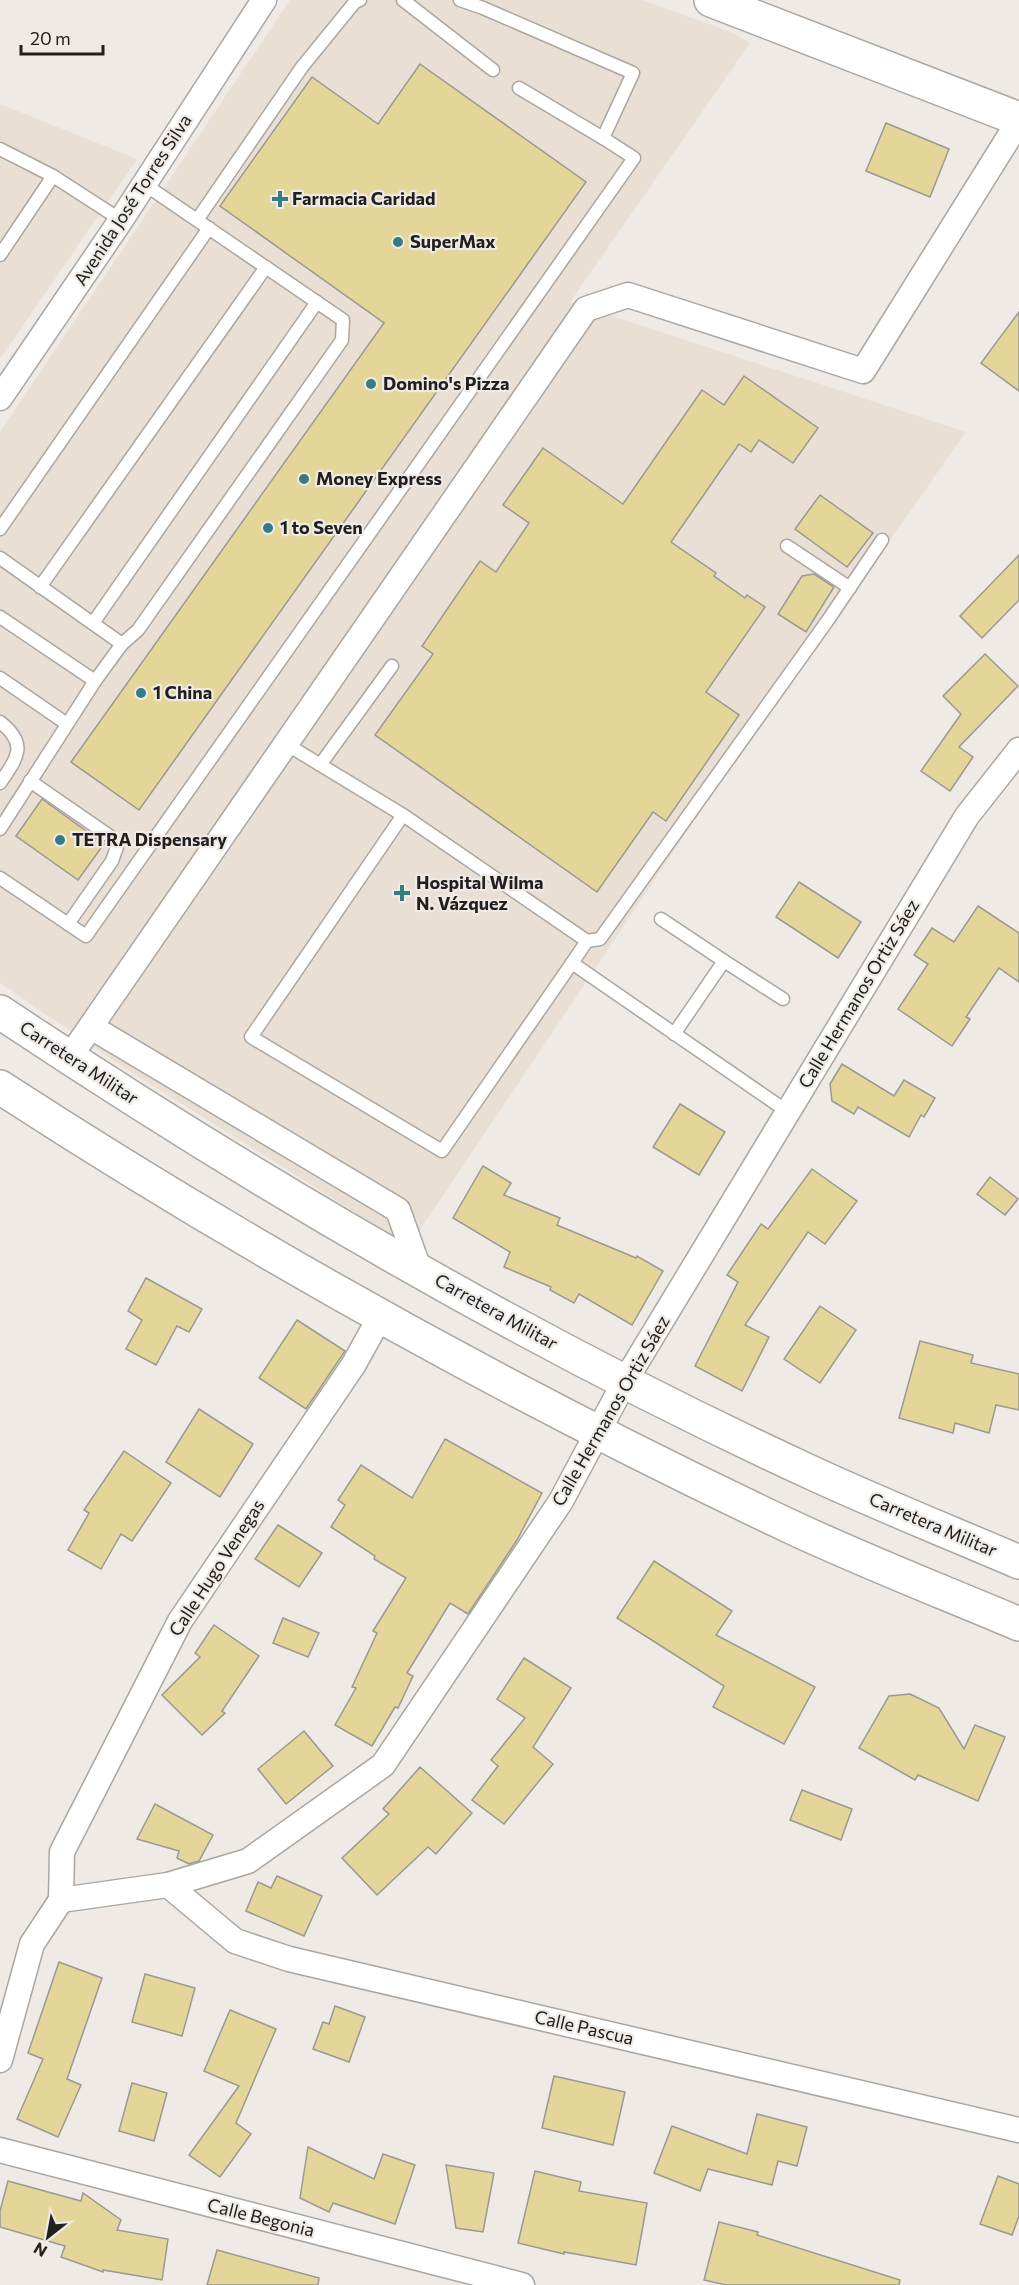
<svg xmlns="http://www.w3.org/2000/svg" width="1019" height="2285" viewBox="0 0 1019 2285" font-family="Commissioner,sans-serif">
<rect width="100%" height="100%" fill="#efeae5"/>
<!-- built -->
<g fill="#e9dfd4">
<path d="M 290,0 L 642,0 L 731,32 L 750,43 L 570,302 L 966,432 L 735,760 L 409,1246 L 123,1067 L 0,983 L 0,432 Z"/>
<path d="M 0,104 L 137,159 L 0,359 Z"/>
</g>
<!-- building -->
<g fill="#e4d699" stroke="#9a9993" stroke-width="1.5">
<path d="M 420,64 L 586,182 L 139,810 L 71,762 L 384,323 L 220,206 L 312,77 L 378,124 Z"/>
<path d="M 886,123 L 949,149 L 930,197 L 866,171 Z"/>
<path d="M 1019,312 L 1019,391 L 981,363 Z"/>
<path d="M 744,376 L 818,428 L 793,463 L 759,440 L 751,452 L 739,444 L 671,542 L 716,573 L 714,576 L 745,598 L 747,595 L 765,607 L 706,692 L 739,715 L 666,821 L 653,812 L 597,892 L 375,735 L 433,654 L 422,646 L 480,561 L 496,572 L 529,523 L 503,505 L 543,448 L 623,504 L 702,390 L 724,405 Z"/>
<path d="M 820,495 L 873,533 L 847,567 L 795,529 Z"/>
<path d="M 1019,555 L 1019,600 L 982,638 L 960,616 Z"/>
<path d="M 814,574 L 834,587 L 806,632 L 778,614 L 802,576 Z"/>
<path d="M 985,654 L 1018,686 L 959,747 L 973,757 L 950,791 L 921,771 L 961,714 L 943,696 Z"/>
<path d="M 42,799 L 104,844 L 78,880 L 16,836 Z"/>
<path d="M 799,882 L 861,922 L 838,958 L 776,917 Z"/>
<path d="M 978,906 L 1019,933 L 1019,982 L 999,968 L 966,1017 L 970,1019 L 952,1046 L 898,1009 L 928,964 L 914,955 L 932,928 L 954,942 Z"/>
<path d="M 842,1064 L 894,1096 L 904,1080 L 935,1098 L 924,1117 L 921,1115 L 909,1137 L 858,1107 L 854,1114 L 832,1101 L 830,1084 Z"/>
<path d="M 680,1104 L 725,1132 L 699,1175 L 653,1147 Z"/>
<path d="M 483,1166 L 511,1183 L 504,1195 L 560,1218 L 557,1225 L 636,1258 L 637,1256 L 663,1271 L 632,1325 L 579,1294 L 574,1303 L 550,1290 L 551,1287 L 504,1267 L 510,1252 L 453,1218 Z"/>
<path d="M 812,1169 L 857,1201 L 825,1244 L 808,1232 L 745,1325 L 769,1337 L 742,1391 L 695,1366 L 738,1282 L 727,1275 L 761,1224 L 768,1229 Z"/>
<path d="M 990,1177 L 1018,1199 L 1005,1215 L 977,1194 Z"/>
<path d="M 146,1278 L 202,1309 L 189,1332 L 177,1326 L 156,1365 L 126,1349 L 142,1320 L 128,1311 Z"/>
<path d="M 820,1306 L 856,1330 L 820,1383 L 784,1359 Z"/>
<path d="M 297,1320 L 345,1351 L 306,1409 L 259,1378 Z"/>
<path d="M 920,1341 L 973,1355 L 971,1363 L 1019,1374 L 1019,1410 L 996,1405 L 989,1433 L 955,1423 L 953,1433 L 899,1418 Z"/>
<path d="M 199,1409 L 253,1444 L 220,1497 L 166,1462 Z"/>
<path d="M 445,1439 L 542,1493 L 517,1540 L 468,1614 L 450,1603 L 407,1673 L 413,1676 L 398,1708 L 395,1707 L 372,1746 L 335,1725 L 356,1688 L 352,1687 L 377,1633 L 373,1631 L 406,1578 L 374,1559 L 375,1556 L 331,1527 L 345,1505 L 338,1500 L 361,1465 L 412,1498 Z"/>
<path d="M 124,1451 L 171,1483 L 132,1541 L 121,1534 L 101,1569 L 68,1550 L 89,1513 L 84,1510 Z"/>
<path d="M 278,1525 L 322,1553 L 299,1587 L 255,1559 Z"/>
<path d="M 654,1561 L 732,1611 L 716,1635 L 815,1687 L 784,1744 L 713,1707 L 724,1686 L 617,1618 Z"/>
<path d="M 283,1618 L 319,1633 L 308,1657 L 273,1643 Z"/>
<path d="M 214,1625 L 259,1656 L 222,1711 L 225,1713 L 202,1735 L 162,1695 L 200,1657 L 195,1653 Z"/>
<path d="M 524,1658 L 571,1688 L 533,1747 L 553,1764 L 504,1824 L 472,1800 L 498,1766 L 491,1760 L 525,1718 L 497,1699 Z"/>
<path d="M 910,1694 L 939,1708 L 964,1749 L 975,1725 L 1005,1737 L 978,1801 L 918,1775 L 915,1780 L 859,1748 L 889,1696 Z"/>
<path d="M 304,1731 L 333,1766 L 286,1804 L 258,1769 Z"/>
<path d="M 420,1767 L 472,1813 L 436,1854 L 428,1847 L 377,1895 L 342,1858 L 389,1814 L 383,1809 Z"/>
<path d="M 802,1790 L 852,1809 L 841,1840 L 790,1820 Z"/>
<path d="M 155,1804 L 213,1835 L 199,1861 L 189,1864 L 177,1858 L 179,1851 L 137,1839 Z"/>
<path d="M 277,1876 L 322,1896 L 304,1936 L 246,1911 L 258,1882 L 271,1888 Z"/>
<path d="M 59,1962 L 102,1978 L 67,2079 L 81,2085 L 58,2137 L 17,2119 L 43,2059 L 28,2053 Z"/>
<path d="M 145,1974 L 195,1988 L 182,2036 L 132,2022 Z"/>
<path d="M 335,2006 L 365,2017 L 349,2062 L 313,2049 L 323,2022 L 329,2024 Z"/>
<path d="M 230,2010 L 276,2029 L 236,2123 L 251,2134 L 220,2177 L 189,2155 L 239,2086 L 204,2071 Z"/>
<path d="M 554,2076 L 625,2092 L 613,2145 L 542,2128 Z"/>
<path d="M 132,2083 L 167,2093 L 154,2141 L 119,2131 Z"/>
<path d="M 757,2114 L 807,2127 L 797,2166 L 778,2161 L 772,2185 L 708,2169 L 700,2191 L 654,2173 L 672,2126 L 747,2154 Z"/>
<path d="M 308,2147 L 374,2179 L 383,2154 L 415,2165 L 395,2224 L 333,2203 L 329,2212 L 300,2198 Z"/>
<path d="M 446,2165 L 494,2173 L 483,2232 L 456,2228 Z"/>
<path d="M 535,2171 L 581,2182 L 579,2191 L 647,2203 L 636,2265 L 564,2252 L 564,2254 L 518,2243 Z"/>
<path d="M 998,2176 L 1019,2184 L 1019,2216 L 1012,2235 L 980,2224 Z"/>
<path d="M 8,2181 L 81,2201 L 83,2193 L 121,2220 L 117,2230 L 168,2239 L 162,2280 L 103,2270 L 103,2272 L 61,2257 L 65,2246 L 0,2227 L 0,2211 Z"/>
<path d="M 719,2222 L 758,2232 L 757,2235 L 900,2280 L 899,2285 L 726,2285 L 704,2280 Z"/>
<path d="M 217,2250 L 319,2278 L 318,2285 L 207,2285 Z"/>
</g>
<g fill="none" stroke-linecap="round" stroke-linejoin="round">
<defs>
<g id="lane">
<path d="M 403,0 L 493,70"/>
<path d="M 519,88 L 603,138"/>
<path d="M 0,149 L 53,176 L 0,255"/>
<path d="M 53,176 L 121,220"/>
<path d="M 197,220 L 302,67 L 355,2 L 360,0"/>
<path d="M 0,529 L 209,228"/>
<path d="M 787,546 L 850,588"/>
<path d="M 0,558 L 122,644"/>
<path d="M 40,587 L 266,267"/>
<path d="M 0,617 L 95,681 L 122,644 L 138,630 L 342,340 L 343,320 L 144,184"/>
<path d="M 93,623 L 317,302"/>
<path d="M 0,678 L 67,724"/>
<path d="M 0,722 C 28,744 18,757 0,783"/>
<path d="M 286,744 L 403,815"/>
<path d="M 320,765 L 392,666"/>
<path d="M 30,781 L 111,837 L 117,847 L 112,861 L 68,924"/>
<path d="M 0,829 L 95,681"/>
<path d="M 0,878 L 86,936 L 634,158 L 603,138 L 633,73 L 483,8 L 460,0"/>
<path d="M 661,919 L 724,961"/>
<path d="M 587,941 L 600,939 L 828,620 L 882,540"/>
<path d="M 572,963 L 587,941 L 403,815 L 251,1037 L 442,1151 L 572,963 L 788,1112"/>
<path d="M 674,1034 L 724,961 L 783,999"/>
</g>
<g id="street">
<path d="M 0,398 L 121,220 L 264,0"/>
<path d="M 91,1027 L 398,1210 L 419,1269"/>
<path d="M 69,1058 L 586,309 L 628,295 L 863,371 L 1019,121"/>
<path d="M 168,1885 L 235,1941 L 289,1959 L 1019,2130"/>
<path d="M 61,1900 L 168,1885 L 248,1861 L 383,1765 L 561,1501 L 625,1381 L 967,816 L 1019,750"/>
<path d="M 61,1900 L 62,1852 L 180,1621 L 354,1364 L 380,1317"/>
<path d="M 0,2060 L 32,1944 L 61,1900"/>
<path d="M 0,2150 L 522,2285"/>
</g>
<g id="secondary">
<path d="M 711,0 L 1019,119"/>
<path d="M 0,1012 C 258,1184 528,1342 810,1472 C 879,1504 949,1532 1019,1562"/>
<path d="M 0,1087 C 251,1250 514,1396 785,1524 C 861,1560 941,1591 1019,1624"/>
</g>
</defs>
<!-- lane casing -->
<use href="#lane" stroke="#aaa6a1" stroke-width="15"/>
<!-- street casing -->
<use href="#street" stroke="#aaa6a1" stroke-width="27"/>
<!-- secondary casing -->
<use href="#secondary" stroke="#aaa6a1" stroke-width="36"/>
<!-- lane -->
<use href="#lane" stroke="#fff" stroke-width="12"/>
<!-- street -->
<use href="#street" stroke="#fff" stroke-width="24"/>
<!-- secondary -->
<use href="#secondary" stroke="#fff" stroke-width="33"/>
</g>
<!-- markers -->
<g fill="#357d82" stroke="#efeae5" stroke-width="2">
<path d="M277 190h6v6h6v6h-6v6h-6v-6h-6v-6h6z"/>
<circle cx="398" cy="242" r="6"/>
<circle cx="371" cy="384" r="6"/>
<circle cx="304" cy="479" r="6"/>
<circle cx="268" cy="528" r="6"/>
<circle cx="141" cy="693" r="6"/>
<circle cx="60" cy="840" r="6"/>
<path d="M399 884h6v6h6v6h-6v6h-6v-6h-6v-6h6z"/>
</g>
<g text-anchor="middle" stroke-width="4.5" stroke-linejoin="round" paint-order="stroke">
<!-- poi labels -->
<g font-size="18" font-weight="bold" fill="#22201f" stroke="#efeae5" text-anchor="start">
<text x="292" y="205">Farmacia Caridad</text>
<text x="410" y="248">SuperMax</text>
<text x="383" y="390">Domino's Pizza</text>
<text x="316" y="485">Money Express</text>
<text x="280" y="534">1 to Seven</text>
<text x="153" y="699">1 China</text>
<text x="72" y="846">TETRA Dispensary</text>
<text x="416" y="889">Hospital Wilma<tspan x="416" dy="21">N. Vázquez</tspan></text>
</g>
<!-- street labels -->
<g font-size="18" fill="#22201f" stroke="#efeae5">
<text transform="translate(133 200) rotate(-57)" y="6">Avenida José Torres Silva</text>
<text transform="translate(859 994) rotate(-59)" y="6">Calle Hermanos Ortiz Sáez</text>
<text transform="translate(79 1063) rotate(33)" y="6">Carretera Militar</text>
<text transform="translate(496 1312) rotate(29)" y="6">Carretera Militar</text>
<text transform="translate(611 1411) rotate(-60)" y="6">Calle Hermanos Ortiz Sáez</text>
<text transform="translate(933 1525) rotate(23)" y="6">Carretera Militar</text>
<text transform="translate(217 1568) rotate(-57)" y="6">Calle Hugo Venegas</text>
<text transform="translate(584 2028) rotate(13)" y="6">Calle Pascua</text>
<text transform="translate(261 2218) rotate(14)" y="6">Calle Begonia</text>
</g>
</g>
<!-- north arrow -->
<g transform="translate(48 2237) rotate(211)" stroke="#efeae5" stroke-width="4.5" paint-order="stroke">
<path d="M0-4.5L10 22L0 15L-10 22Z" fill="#22201f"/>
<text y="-9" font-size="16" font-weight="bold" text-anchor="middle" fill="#22201f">N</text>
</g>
<!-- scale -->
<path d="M21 45v9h82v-9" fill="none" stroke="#22201f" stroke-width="3"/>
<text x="30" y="45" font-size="18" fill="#22201f" stroke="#efeae5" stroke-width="4.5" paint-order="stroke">20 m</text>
</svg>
